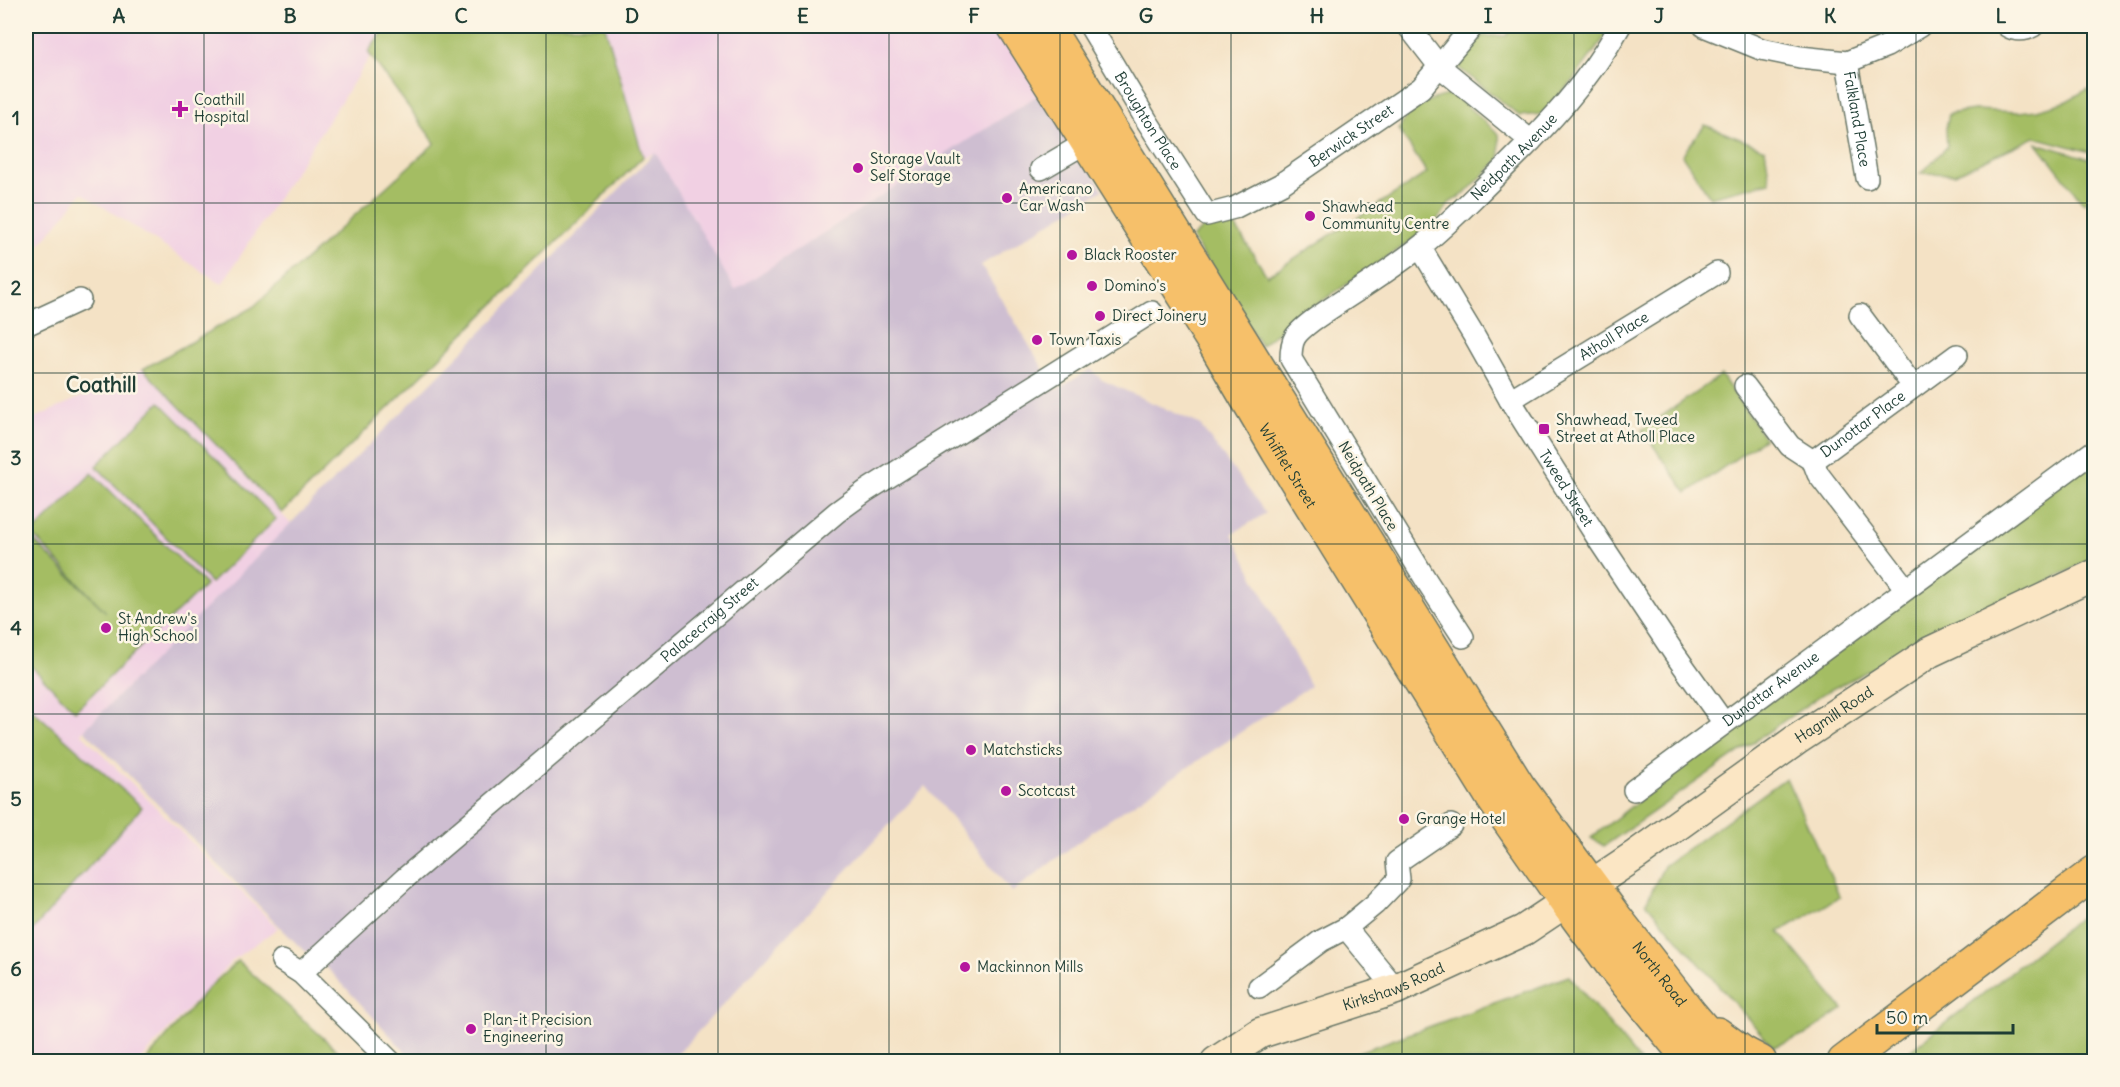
<svg xmlns="http://www.w3.org/2000/svg" width="2120" height="1087" viewBox="0 0 2120 1087" font-family="Delius,sans-serif">
<rect width="100%" height="100%" fill="#fcf5e5"/>
<filter id="ink" filterUnits="userSpaceOnUse"><feTurbulence type="fractalNoise" baseFrequency=".0167" numOctaves="2"/><feDisplacementMap in="SourceGraphic" scale="12" xChannelSelector="R" yChannelSelector="G"/><feConvolveMatrix kernelMatrix="1 2 1 2 8 2 1 2 1" color-interpolation-filters="sRGB"/></filter>
<filter id="wash" filterUnits="userSpaceOnUse"><feTurbulence type="fractalNoise" baseFrequency=".008" numOctaves="4" result="noise"/><feDisplacementMap in="SourceGraphic" scale="24" xChannelSelector="R" yChannelSelector="G"/><feGaussianBlur stdDeviation="1.35" result="paint"/><feColorMatrix in="noise" values="0 0 0 0 0 0 0 0 0 0 0 0 0 0 0 0 0 1.4 0 .05"/><feComposite in="paint" operator="in"/></filter>
<g filter="url(#wash)">
<rect width="100%" height="100%" fill="#f4e2c5"/>
<!-- built -->
<g fill="#f1d0e3">
<path d="M 26,26 L 390,26 L 222,284 L 82,193 L 26,262 Z"/>
<path d="M 605,26 L 997,26 L 1041,93 L 730,294 L 655,153 L 643,157 Z"/>
<path d="M 143,369 L 291,524 L 81,733 L 278,928 L 234,959 L 140,1061 L 26,1061 L 26,422 Z"/>
</g>
<!-- industrial -->
<path fill="#cebed1" d="M 1041,93 L 1103,190 L 981,265 L 1056,390 L 1091,369 L 1102,380 L 1199,424 L 1266,513 L 1232,534 L 1310,686 L 1097,828 L 1012,892 L 925,786 L 670,1062 L 414,1061 L 331,972 L 298,945 L 84,730 L 472,342 L 655,152 L 735,290 Z"/>
<!-- green -->
<g fill="#a4bd64" stroke="#627d4c" stroke-width="1.5">
<path d="M 387,26 L 605,26 L 643,157 L 282,513 L 143,369 L 252,308 L 435,143 L 368,52 Z"/>
<path d="M 1513,26 L 1613,26 L 1570,84 L 1543,114 L 1520,116 L 1454,64 L 1474,36 L 1506,36 Z"/>
<path d="M 2088,89 L 2094,99 L 2094,153 L 2035,137 L 1955,174 L 1921,173 L 1947,147 L 1946,128 L 1949,114 L 1974,110 L 2019,112 L 2037,110 L 2065,102 Z"/>
<path d="M 1453,94 L 1499,134 L 1500,159 L 1464,194 L 1449,203 L 1441,216 L 1411,241 L 1285,326 L 1261,346 L 1192,238 L 1204,227 L 1234,224 L 1267,276 L 1427,173 L 1399,130 C 1408,107 1430,98 1453,94 Z"/>
<path d="M 1705,125 L 1765,149 L 1770,182 L 1710,197 L 1682,155 Z"/>
<path d="M 2037,143 L 2094,160 L 2094,195 L 2084,204 Z"/>
<path d="M 1721,375 L 1765,438 L 1687,493 L 1642,430 Z"/>
<path d="M 160,402 L 276,519 L 211,583 L 96,466 Z"/>
<path d="M 2094,458 L 2094,558 L 1824,693 L 1604,846 L 1591,838 L 1726,732 Z"/>
<path d="M 92,473 L 206,585 L 140,647 L 75,711 L 26,661 L 26,533 L 106,612 L 32,534 Z"/>
<path d="M 26,704 L 142,807 L 30,933 L 26,929 Z"/>
<path d="M 1786,778 L 1840,897 L 1779,932 L 1843,1009 L 1805,1035 L 1773,1047 L 1646,903 L 1664,866 Z"/>
<path d="M 2094,911 L 2094,1061 L 1897,1061 L 2076,921 Z"/>
<path d="M 238,961 L 349,1061 L 146,1061 L 208,988 Z"/>
<path d="M 1569,976 L 1640,1061 L 1334,1061 Z"/>
</g>
</g>
<g filter="url(#ink)">
<g fill="none" stroke-linecap="round" stroke-linejoin="round">
<defs>
<g id="street">
<path id="s1" d="M 1090,26 L 1147,121 L 1207,215 L 1234,208 L 1281,184 L 1421,88 L 1473,26"/>
<path d="M 1408,26 L 1439,66 L 1531,141"/>
<path d="M 1704,26 L 1761,49 L 1800,57 L 1847,62 L 1887,46 L 1920,26"/>
<path d="M 2007,26 C 2015,31 2025,31 2033,26"/>
<path id="s2" d="M 1847,62 L 1867,178"/>
<path d="M 1041,169 L 1087,142"/>
<path id="s3" d="M 1420,247 L 1474,336 L 1510,400 L 1600,542 L 1674,653 L 1724,723"/>
<path d="M 1860,315 L 1913,386"/>
<path d="M 26,325 L 80,300"/>
<path d="M 1745,386 L 1790,446 L 1813,461 L 1818,474 L 1906,589"/>
<path id="s4" d="M 1510,400 L 1717,273"/>
<path id="s5" d="M 1813,461 L 1957,355"/>
<path id="s6" d="M 1463,637 L 1426,580 L 1291,359 C 1291,338 1295,334 1312,321 C 1348,296 1387,273 1421,246 C 1449,224 1473,198 1498,174 C 1544,129 1589,82 1620,26"/>
<path id="s7" d="M 1634,790 L 2094,451"/>
<path d="M 1346,928 L 1375,904 L 1399,879 L 1397,862 L 1451,825"/>
<path d="M 282,961 L 301,973 L 391,1062"/>
<path id="s8" d="M 301,973 L 404,879 L 837,512 L 866,491 L 1152,312"/>
<path d="M 1259,987 L 1321,941 L 1346,928 L 1396,989"/>
</g>
<g id="secondary">
<path id="s9" d="M 1216,1062 L 1260,1033 L 1396,989 L 1524,930 L 1636,855 L 1796,740 L 1930,652 L 2094,575"/>
</g>
<g id="primary">
<path id="s10" d="M 1014,26 L 1215,344 L 1278,451 L 1493,798 L 1566,902 L 1614,967 L 1692,1062"/>
<path id="s11" d="M 1046,26 L 1518,786 L 1614,916 L 1691,1015 L 1731,1062"/>
<path d="M 1717,1034 L 1743,1053 L 1760,1062"/>
</g>
<path id="highway" d="M 1844,1062 L 2094,873"/>
</defs>
<!-- street casing -->
<use href="#street" stroke="#6a7767" stroke-width="24"/>
<!-- secondary casing -->
<use href="#secondary" stroke="#6a7767" stroke-width="33"/>
<!-- primary casing -->
<use href="#primary" stroke="#6a7767" stroke-width="36"/>
<!-- highway casing -->
<use href="#highway" stroke="#6a7767" stroke-width="36"/>
<!-- street -->
<use href="#street" stroke="#fff" stroke-width="21"/>
<!-- secondary -->
<use href="#secondary" stroke="#fbe6c4" stroke-width="30"/>
<!-- primary -->
<use href="#primary" stroke="#f6c06b" stroke-width="33"/>
<!-- highway -->
<use href="#highway" stroke="#f6c06b" stroke-width="33"/>
</g>
</g>
<!-- grid -->
<path fill="none" stroke="#1f3d34" stroke-width="1.5" stroke-opacity="0.55" d="M 204,26 L 204,1062M 375,26 L 375,1062M 546,26 L 546,1062M 718,26 L 718,1062M 889,26 L 889,1062M 1060,26 L 1060,1062M 1231,26 L 1231,1062M 1402,26 L 1402,1062M 1574,26 L 1574,1062M 1745,26 L 1745,1062M 1916,26 L 1916,1062M 26,203 L 2094,203M 26,373 L 2094,373M 26,544 L 2094,544M 26,714 L 2094,714M 26,884 L 2094,884"/>
<!-- markers -->
<g fill="#b5179e" stroke="#fcf5e5" stroke-width="2">
<path d="M177 100h6v6h6v6h-6v6h-6v-6h-6v-6h6z"/>
<circle cx="858" cy="168" r="6"/>
<circle cx="1007" cy="198" r="6"/>
<circle cx="1310" cy="216" r="6"/>
<circle cx="1072" cy="255" r="6"/>
<circle cx="1092" cy="286" r="6"/>
<circle cx="1100" cy="316" r="6"/>
<circle cx="1037" cy="340" r="6"/>
<rect x="1538" y="423" width="12" height="12" rx="3"/>
<circle cx="106" cy="628" r="6"/>
<circle cx="971" cy="750" r="6"/>
<circle cx="1006" cy="791" r="6"/>
<circle cx="1404" cy="819" r="6"/>
<circle cx="965" cy="967" r="6"/>
<circle cx="471" cy="1029" r="6"/>
</g>
<g text-anchor="middle" stroke-width="5" stroke-linejoin="round" paint-order="stroke">
<!-- poi labels -->
<g font-size="15" fill="#1f3d34" stroke="#fcf5e5" text-anchor="start">
<text x="194" y="105">Coathill<tspan x="194" dy="17">Hospital</tspan></text>
<text x="870" y="164">Storage Vault<tspan x="870" dy="17">Self Storage</tspan></text>
<text x="1019" y="194">Americano<tspan x="1019" dy="17">Car Wash</tspan></text>
<text x="1322" y="212">Shawhead<tspan x="1322" dy="17">Community Centre</tspan></text>
<text x="1084" y="260">Black Rooster</text>
<text x="1104" y="291">Domino's</text>
<text x="1112" y="321">Direct Joinery</text>
<text x="1049" y="345">Town Taxis</text>
<text x="1556" y="425">Shawhead, Tweed<tspan x="1556" dy="17">Street at Atholl Place</tspan></text>
<text x="118" y="624">St Andrew's<tspan x="118" dy="17">High School</tspan></text>
<text x="983" y="755">Matchsticks</text>
<text x="1018" y="796">Scotcast</text>
<text x="1416" y="824">Grange Hotel</text>
<text x="977" y="972">Mackinnon Mills</text>
<text x="483" y="1025">Plan-it Precision<tspan x="483" dy="17">Engineering</tspan></text>
</g>
<!-- street labels -->
<g font-size="15" fill="#1f3d34" stroke="#fcf5e5">
<text dy="5" stroke="none"><textPath href="#s2" startOffset="58">Falkland Place</textPath></text>
<text dy="5" stroke="none"><textPath href="#s1" startOffset="111">Broughton Place</textPath></text>
<text dy="5" stroke="none"><textPath href="#s1" startOffset="388">Berwick Street</textPath></text>
<text dy="5" stroke="none"><textPath href="#s6" startOffset="634">Neidpath Avenue</textPath></text>
<text dy="5" stroke="none"><textPath href="#s4" startOffset="122">Atholl Place</textPath></text>
<text dy="5" stroke="none"><textPath href="#s5" startOffset="62">Dunottar Place</textPath></text>
<text dy="5" stroke="none"><textPath href="#s10" startOffset="518">Whifflet Street</textPath></text>
<text transform="translate(1368 486) rotate(59)" y="5">Neidpath Place</text>
<text dy="5" stroke="none"><textPath href="#s3" startOffset="282">Tweed Street</textPath></text>
<text dy="5" stroke="none"><textPath href="#s8" startOffset="540">Palacecraig Street</textPath></text>
<text dy="5" stroke="none"><textPath href="#s7" startOffset="170">Dunottar Avenue</textPath></text>
<text dy="5" stroke="none"><textPath href="#s9" startOffset="714">Hagmill Road</textPath></text>
<text dy="5" stroke="none"><textPath href="#s11" startOffset="1130">North Road</textPath></text>
<text dy="5" stroke="none"><textPath href="#s9" startOffset="194">Kirkshaws Road</textPath></text>
</g>
<!-- district labels -->
<g font-size="21" font-weight="bold" fill="#1f3d34" stroke="#fcf5e5">
<text x="101" y="392">Coathill</text>
</g>
</g>
<!-- margin -->
<rect width="2120" height="1087" fill="none" stroke="#fcf5e5" stroke-width="66"/>
<!-- scale -->
<path d="M1877 1024v9h136v-9" fill="none" stroke="#1f3d34" stroke-width="3"/>
<text x="1886" y="1024" font-size="18" fill="#1f3d34" stroke="#fcf5e5" stroke-width="4.5" paint-order="stroke">50 m</text>
<rect x="33" y="33" width="2054" height="1021" fill="none" stroke="#1f3d34" stroke-width="2"/>
<g font-size="20" text-anchor="middle" font-weight="bold" fill="#1f3d34">
<text x="119" y="23">A</text>
<text x="290" y="23">B</text>
<text x="461" y="23">C</text>
<text x="632" y="23">D</text>
<text x="803" y="23">E</text>
<text x="974" y="23">F</text>
<text x="1146" y="23">G</text>
<text x="1317" y="23">H</text>
<text x="1488" y="23">I</text>
<text x="1659" y="23">J</text>
<text x="1830" y="23">K</text>
<text x="2001" y="23">L</text>
<text x="16" y="125">1</text>
<text x="16" y="295">2</text>
<text x="16" y="465">3</text>
<text x="16" y="635">4</text>
<text x="16" y="806">5</text>
<text x="16" y="976">6</text>
</g>
</svg>
